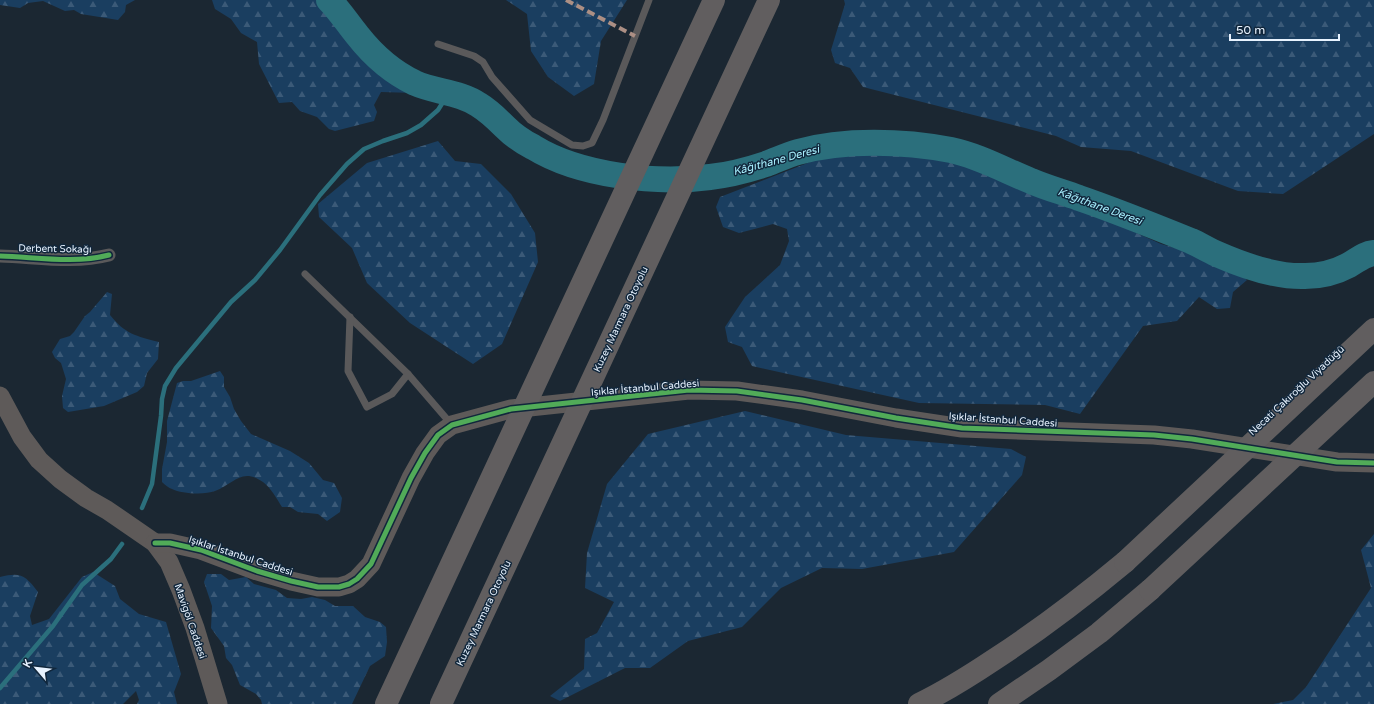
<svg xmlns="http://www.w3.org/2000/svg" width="1374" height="704" viewBox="0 0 1374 704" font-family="'Varela Round',sans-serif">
<defs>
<pattern id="forest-firs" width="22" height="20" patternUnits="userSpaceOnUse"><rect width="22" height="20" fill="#1a3e60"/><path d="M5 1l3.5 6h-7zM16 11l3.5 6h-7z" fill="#3b5a78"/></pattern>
</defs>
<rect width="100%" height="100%" fill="#1b2732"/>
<!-- forest -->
<g fill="url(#forest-firs)">
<path d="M 0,0 L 135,0 L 126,5 L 125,12 L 118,20 L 81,14 L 74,10 L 65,11 L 43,1 L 28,3 L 20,8 L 0,5 Z"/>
<path d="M 212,0 L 336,0 L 346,11 L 364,37 L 395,65 L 417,79 L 420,90 L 415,93 L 381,92 L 374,105 L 377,112 L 374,121 L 335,131 L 329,129 L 317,117 L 300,111 L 292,102 L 279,103 L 259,64 L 257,42 L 241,33 L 231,19 L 215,9 Z"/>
<path d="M 506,0 L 627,0 L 601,41 L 594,84 L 574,96 L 548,77 L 531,51 L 527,14 Z"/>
<path d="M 844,0 L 1374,0 L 1374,134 L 1283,194 L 1238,191 L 1131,151 L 1081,147 L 1056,136 L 863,87 L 850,68 L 835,63 L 831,50 L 845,4 Z"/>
<path d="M 438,141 L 455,161 L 481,164 L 511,194 L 535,233 L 538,262 L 502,344 L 473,364 L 410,323 L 367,283 L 352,248 L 319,217 L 318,204 L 367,163 Z"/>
<path d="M 904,147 L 1000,171 L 1161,244 L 1225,262 L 1247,280 L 1233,292 L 1230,308 L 1217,309 L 1199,297 L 1177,321 L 1143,326 L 1080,414 L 1045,405 L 919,403 L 752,366 L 742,347 L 728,342 L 725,327 L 745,297 L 780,265 L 789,241 L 787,229 L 773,224 L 739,233 L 723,227 L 716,207 L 720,197 L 828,155 Z"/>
<path d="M 107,292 L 112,294 L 110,315 C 125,334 136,336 159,342 L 158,359 L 147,373 L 144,386 L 137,392 L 104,406 L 68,412 L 63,408 L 62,396 L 66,379 L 61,363 L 55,358 L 52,352 L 60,339 L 70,336 L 74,332 L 85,316 L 90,312 Z"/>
<path d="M 220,371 L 224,377 L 224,387 L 230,397 L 234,409 L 241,421 L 251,434 L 290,451 L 309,463 L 323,480 L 334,483 L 342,498 L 340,512 L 327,521 L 318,514 L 298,512 L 290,507 L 282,507 C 277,499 271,488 263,482 C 241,467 234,484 215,491 C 205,495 182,494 172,489 C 169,488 165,485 162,482 L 162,469 L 167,442 L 167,421 L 177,383 L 183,381 L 191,381 Z"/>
<path d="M 745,411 L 846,435 L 1011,449 L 1026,457 L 1022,475 L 954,552 L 862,569 L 822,568 L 781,588 L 742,627 L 688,641 L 650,668 L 625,668 L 560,701 L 550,696 L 584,669 L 585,639 L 597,633 L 614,602 L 585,588 L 587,553 L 607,484 L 648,434 Z"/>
<path d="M 1374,534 L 1374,704 L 1273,704 L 1293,700 L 1306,687 L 1371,588 L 1361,550 Z"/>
<path d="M 93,572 L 115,586 L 120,599 L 139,614 L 166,622 L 181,674 L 174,692 L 177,704 L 137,704 L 139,700 L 136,691 L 123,704 L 0,704 L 0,577 C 21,572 25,575 38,592 L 30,616 L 32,625 L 49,619 L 82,577 Z"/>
<path d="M 207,574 L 221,574 L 229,580 L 246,577 L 254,584 L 276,590 L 287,598 L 301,599 L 312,597 L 325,600 L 335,606 L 353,606 L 365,617 L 380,622 L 386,627 L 387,642 L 385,656 L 370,666 L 352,704 L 262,704 L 261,700 L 256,694 L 240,685 L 232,665 L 226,658 L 224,646 L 211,628 L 212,606 L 204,582 Z"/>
</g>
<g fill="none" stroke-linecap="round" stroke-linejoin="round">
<!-- stream -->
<g stroke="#2b6f7c" stroke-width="4.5">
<path d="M 142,508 L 152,484 L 161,416 L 162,399 L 165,386 L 176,368 L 231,302 L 255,280 L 280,250 L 320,195 L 347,164 L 364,149 L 383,141 L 407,133 L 421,125 L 438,110 L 445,99"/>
<path d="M 0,688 L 53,626 L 82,585 L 111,559 L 122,544"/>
</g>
<!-- river -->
<path stroke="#2b6f7c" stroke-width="26" d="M 329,0 C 340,11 348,24 358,36 C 373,55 392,72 415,83 C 435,92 460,92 479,105 C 489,111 497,119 505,127 C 513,135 523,142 533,147 C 580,176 656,184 710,177 C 729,175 748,170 766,164 C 777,160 787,155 798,152 C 844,139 904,141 951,150 C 979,156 1004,170 1031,181 C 1047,188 1063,192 1079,198 C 1117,211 1154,226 1191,241 C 1200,245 1208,250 1217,254 C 1242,265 1277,277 1305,276 C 1320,276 1336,272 1349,265 C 1358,260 1364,254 1374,253"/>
<!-- lane -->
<g stroke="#5a595a" stroke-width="7">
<path d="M 438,44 L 474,56 L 483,62 L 492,77 L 530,120 L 572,145 L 583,146 L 592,143 L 603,120 L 649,0"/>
<path d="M 305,274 L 408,374 L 452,425"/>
<path d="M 350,317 L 348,371 L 367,407 L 392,394 L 408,374"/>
</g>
<!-- street -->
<path stroke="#5a595a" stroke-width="13" d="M 0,256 C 36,257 74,264 109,255"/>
<!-- secondary -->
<g stroke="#5e5a59" stroke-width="19">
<path d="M 0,396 L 22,437 L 39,460 L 60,479 L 86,498 L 107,510 L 155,543 L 169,562 L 181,590 L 195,628 L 218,704"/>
<path d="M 155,543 L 170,543 L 201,550 L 257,571 L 291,581 L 318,587 L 339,587 L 349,584 L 357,579 L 371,564 L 411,478 L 425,453 L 438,435 L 452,425 L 511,409 L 689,390 L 737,391 L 802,400 L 896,418 L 962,428 L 1154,435 L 1192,439 L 1337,462 L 1374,463"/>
</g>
<!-- highway -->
<g stroke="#615e5f" stroke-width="22">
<path d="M 919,704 C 946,691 971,675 995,659 C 1041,629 1083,597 1125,562"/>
<path d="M 999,704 L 1049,670 L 1099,633 L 1150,590"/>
</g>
<!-- highway-bridge -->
<g stroke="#615e5f" stroke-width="22">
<path d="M 1125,562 L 1374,329"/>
<path d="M 1150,590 L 1374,382"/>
<path d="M 386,704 L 714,0"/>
<path d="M 441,704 L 769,0"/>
</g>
<!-- quiet -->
<path stroke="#ac8f84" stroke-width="4" stroke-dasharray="8 4" stroke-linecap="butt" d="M 566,0 L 635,36"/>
<defs>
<g id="cycleway">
<path d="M 0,256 C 36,257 74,264 109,255"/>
<path d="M 155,543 L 170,543 L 201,550 L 257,571 L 291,581 L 318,587 L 339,587 L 349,584 L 357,579 L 371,564 L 411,478 L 425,453 L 438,435 L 452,425 L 511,409 L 689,390 L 737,391 L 802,400 L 896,418 L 962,428 L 1154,435 L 1192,439 L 1337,462 L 1374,463"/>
</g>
</defs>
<!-- cycleway casing -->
<use href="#cycleway" stroke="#11273c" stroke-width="8"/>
<!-- cycleway -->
<use href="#cycleway" stroke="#51ab58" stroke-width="5"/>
</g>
<g text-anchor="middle" stroke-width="3" stroke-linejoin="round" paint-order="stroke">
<!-- street labels -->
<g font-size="10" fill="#e8f3ff" stroke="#11273c">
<text transform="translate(55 248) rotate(1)" y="4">Derbent Sokağı</text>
<text transform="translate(620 319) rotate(-65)" y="4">Kuzey Marmara Otoyolu</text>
<text transform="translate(645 387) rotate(-5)" y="4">Işıklar İstanbul Caddesi</text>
<text transform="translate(1296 390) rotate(-43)" y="4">Necati Çakıroğlu Viyadüğü</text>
<text transform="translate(1003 419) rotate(4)" y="4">Işıklar İstanbul Caddesi</text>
<text transform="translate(241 555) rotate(18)" y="4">Işıklar İstanbul Caddesi</text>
<text transform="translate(483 613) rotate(-65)" y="4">Kuzey Marmara Otoyolu</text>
<text transform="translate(191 621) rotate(71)" y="4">Mavigöl Caddesi</text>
</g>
<!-- water labels -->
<g font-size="11" font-style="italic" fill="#a9f1ff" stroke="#11273c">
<text transform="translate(776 160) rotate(-15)" y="4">Kâğıthane Deresi</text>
<text transform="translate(1100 206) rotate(20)" y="4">Kâğıthane Deresi</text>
</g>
</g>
<!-- north arrow -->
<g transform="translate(36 668) rotate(298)" stroke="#11273c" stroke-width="3" paint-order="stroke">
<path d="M0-3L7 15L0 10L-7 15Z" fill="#e8f3ff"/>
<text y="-6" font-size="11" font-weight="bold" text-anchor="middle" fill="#e8f3ff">K</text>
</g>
<!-- scale -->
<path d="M1230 34v6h109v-6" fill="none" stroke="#e8f3ff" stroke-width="2"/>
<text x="1236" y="34" font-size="12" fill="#e8f3ff" stroke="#11273c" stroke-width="3" paint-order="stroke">50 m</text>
</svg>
